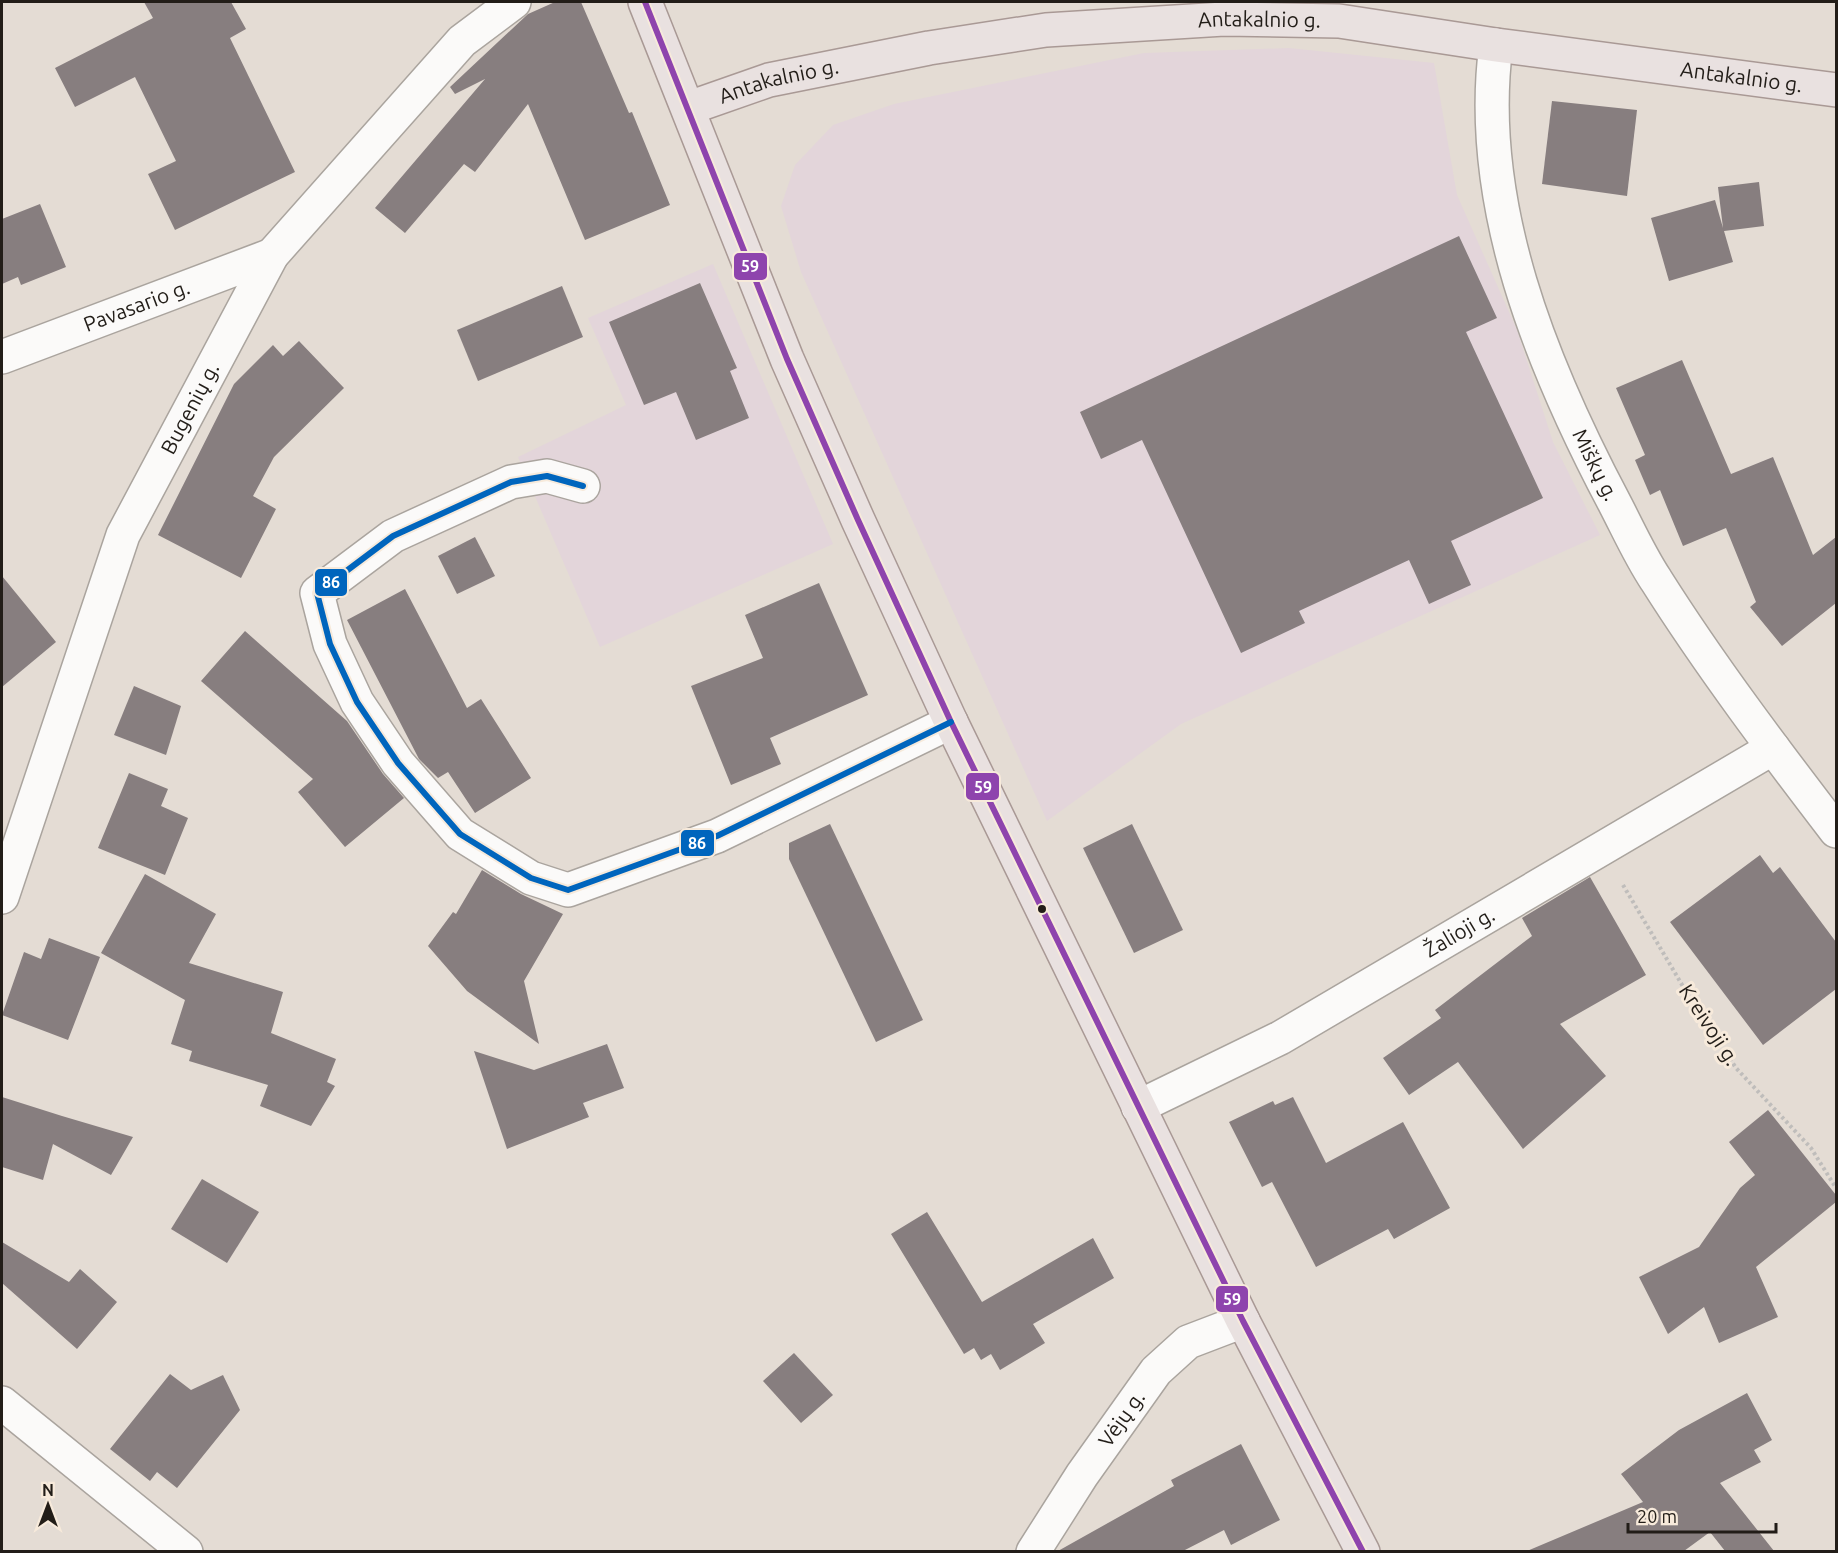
<svg xmlns="http://www.w3.org/2000/svg" width="1838" height="1553" viewBox="0 0 1838 1553" font-family="Ubuntu,sans-serif">
<rect width="100%" height="100%" fill="#e4dcd4"/>
<!-- commercial -->
<g fill="#e3d5da">
<path d="M 1289,48 L 1434,63 L 1457,195 L 1517,330 L 1553,442 L 1600,535 L 1181,724 L 1047,821 L 801,272 L 781,206 L 795,165 L 833,125 L 894,104 L 1144,53 Z"/>
<path d="M 713,264 L 833,544 L 600,647 L 518,457 L 626,405 L 588,318 Z"/>
</g>
<!-- building -->
<g fill="#877e7f">
<path d="M 144,2 L 231,2 L 246,29 L 230,38 L 295,172 L 175,230 L 148,174 L 176,161 L 135,77 L 75,107 L 55,68 L 153,18 Z"/>
<path d="M 555,2 L 581,2 L 629,113 L 632,112 L 670,205 L 585,240 L 528,104 L 475,172 L 464,164 L 405,233 L 375,208 L 485,79 L 455,94 L 450,87 L 528,14 Z"/>
<path d="M 1552,101 L 1637,110 L 1627,196 L 1542,184 Z"/>
<path d="M 1759,182 L 1764,226 L 1724,231 L 1733,262 L 1669,281 L 1651,218 L 1715,200 L 1723,228 L 1718,187 Z"/>
<path d="M 40,204 L 66,267 L 21,285 L 18,277 L 2,284 L 2,219 Z"/>
<path d="M 1459,236 L 1497,318 L 1466,332 L 1543,498 L 1451,541 L 1471,585 L 1429,604 L 1409,560 L 1299,611 L 1305,623 L 1241,653 L 1142,440 L 1101,459 L 1080,412 Z"/>
<path d="M 700,283 L 737,368 L 730,371 L 749,418 L 696,440 L 676,392 L 644,405 L 609,322 Z"/>
<path d="M 562,286 L 583,337 L 478,381 L 457,330 Z"/>
<path d="M 299,341 L 344,388 L 274,457 L 253,496 L 276,509 L 241,578 L 158,535 L 234,384 L 273,345 L 283,356 Z"/>
<path d="M 1682,360 L 1731,474 L 1773,457 L 1813,555 L 1836,537 L 1836,603 L 1782,646 L 1750,607 L 1756,602 L 1726,528 L 1683,546 L 1660,490 L 1650,495 L 1635,460 L 1645,455 L 1616,388 Z"/>
<path d="M 475,537 L 495,576 L 457,594 L 438,556 Z"/>
<path d="M 2,576 L 56,642 L 2,687 Z"/>
<path d="M 819,583 L 868,695 L 770,738 L 781,764 L 731,785 L 691,686 L 763,658 L 745,615 Z"/>
<path d="M 405,589 L 467,708 L 481,699 L 531,778 L 475,813 L 448,772 L 438,778 L 419,759 L 347,620 Z"/>
<path d="M 245,631 L 347,721 L 383,774 L 404,798 L 345,847 L 298,792 L 313,779 L 201,681 Z"/>
<path d="M 134,686 L 181,706 L 166,755 L 114,735 Z"/>
<path d="M 129,773 L 168,789 L 161,806 L 188,818 L 165,875 L 98,848 Z"/>
<path d="M 830,824 L 923,1020 L 876,1042 L 789,859 L 789,843 Z"/>
<path d="M 1132,824 L 1183,930 L 1134,953 L 1083,848 Z"/>
<path d="M 1760,855 L 1773,873 L 1780,867 L 1836,942 L 1836,989 L 1763,1045 L 1670,922 Z"/>
<path d="M 482,870 L 521,894 L 563,914 L 524,981 L 539,1044 L 467,991 L 428,946 L 453,912 L 456,914 Z"/>
<path d="M 145,874 L 216,914 L 189,963 L 283,992 L 271,1033 L 336,1059 L 327,1082 L 335,1086 L 311,1126 L 260,1106 L 268,1085 L 189,1061 L 192,1051 L 171,1044 L 185,1000 L 101,953 Z"/>
<path d="M 1590,877 L 1646,975 L 1560,1024 L 1606,1076 L 1523,1149 L 1458,1062 L 1409,1095 L 1383,1058 L 1441,1018 L 1435,1010 L 1532,936 L 1522,918 Z"/>
<path d="M 49,938 L 100,957 L 68,1040 L 2,1015 L 24,952 L 41,959 Z"/>
<path d="M 607,1044 L 624,1088 L 583,1103 L 589,1117 L 507,1149 L 474,1051 L 534,1070 Z"/>
<path d="M 2,1097 L 62,1116 L 133,1137 L 111,1175 L 53,1144 L 43,1180 L 2,1167 Z"/>
<path d="M 1293,1097 L 1326,1163 L 1403,1122 L 1450,1208 L 1394,1239 L 1388,1229 L 1316,1267 L 1272,1182 L 1262,1187 L 1229,1122 L 1273,1101 L 1275,1105 Z"/>
<path d="M 1768,1110 L 1836,1195 L 1836,1202 L 1756,1267 L 1778,1317 L 1719,1343 L 1704,1307 L 1668,1334 L 1639,1277 L 1699,1247 L 1740,1188 L 1755,1175 L 1729,1142 Z"/>
<path d="M 202,1179 L 259,1212 L 227,1263 L 171,1229 Z"/>
<path d="M 927,1212 L 982,1302 L 1093,1238 L 1114,1278 L 1033,1324 L 1045,1343 L 1000,1370 L 991,1354 L 981,1360 L 974,1348 L 964,1354 L 891,1234 Z"/>
<path d="M 2,1242 L 69,1282 L 80,1269 L 117,1302 L 77,1349 L 2,1283 Z"/>
<path d="M 794,1353 L 833,1395 L 801,1423 L 763,1381 Z"/>
<path d="M 170,1374 L 191,1390 L 223,1375 L 240,1410 L 177,1488 L 157,1472 L 150,1481 L 110,1449 Z"/>
<path d="M 1747,1393 L 1772,1440 L 1754,1450 L 1761,1462 L 1720,1483 L 1774,1551 L 1725,1551 L 1710,1532 L 1684,1551 L 1527,1551 L 1643,1502 L 1621,1474 L 1679,1430 Z"/>
<path d="M 1241,1444 L 1280,1520 L 1231,1545 L 1224,1530 L 1183,1551 L 1058,1551 L 1174,1486 L 1171,1480 Z"/>
</g>
<g fill="none" stroke-linecap="round" stroke-linejoin="round">
<defs>
<g id="minor">
<path id="s1" d="M 1496,45 C 1475,204 1542,366 1615,504 C 1628,529 1640,556 1656,580 C 1711,667 1774,750 1836,831"/>
<path id="s2" d="M 2,357 L 272,255"/>
<path d="M 583,486 L 547,476 L 511,482 L 393,536 L 317,593 L 330,644 L 357,702 L 398,763 L 460,834 L 531,878 L 568,890 L 717,836 L 951,722"/>
<path id="s3" d="M 2,897 L 123,535 L 272,255 L 462,41 L 514,2"/>
<path id="s4" d="M 1138,1107 L 1280,1038 L 1773,748"/>
<path d="M 2,1403 L 186,1552"/>
<path id="s5" d="M 1033,1552 L 1082,1475 L 1156,1371 L 1188,1342 L 1243,1321"/>
</g>
<g id="primary">
<path d="M 645,2 L 787,359 L 858,520 L 951,722 L 1243,1321 L 1363,1552"/>
<path id="s6" d="M 689,108 L 769,80 L 929,48 L 1046,30 L 1224,19 L 1339,21 L 1496,45 L 1836,90"/>
</g>
</defs>
<!-- minor casing -->
<use href="#minor" stroke="#aaa49e" stroke-width="36"/>
<!-- primary casing -->
<use href="#primary" stroke="#a99995" stroke-width="36"/>
<!-- path -->
<path stroke="#bfbdbb" stroke-width="4" stroke-dasharray="3 3" stroke-linecap="butt" d="M 1623,885 L 1694,1005 L 1736,1068 L 1811,1148 L 1836,1188"/>
<!-- minor -->
<use href="#minor" stroke="#fbfaf9" stroke-width="33"/>
<!-- primary -->
<use href="#primary" stroke="#e9e1e0" stroke-width="33"/>
<defs>
<path id="bus-1" d="M 645,2 L 787,359 L 858,520 L 951,722 L 1243,1321 L 1363,1552"/>
<path id="bus-2" d="M 583,486 L 547,476 L 511,482 L 393,536 L 317,593 L 330,644 L 357,702 L 398,763 L 460,834 L 531,878 L 568,890 L 717,836 L 951,722"/>
</defs>
<!-- bus-1 casing -->
<use href="#bus-1" stroke="#f7eadb" stroke-width="10"/>
<!-- bus-2 casing -->
<use href="#bus-2" stroke="#f7eadb" stroke-width="10"/>
<!-- bus-1 -->
<use href="#bus-1" stroke="#8e44ad" stroke-width="6"/>
<!-- bus-2 -->
<use href="#bus-2" stroke="#0065bd" stroke-width="6"/>
</g>
<!-- markers -->
<circle fill="#221d18" stroke="#f7eadb" stroke-width="2" cx="1042" cy="909" r="5"/>
<g text-anchor="middle" stroke-width="6" stroke-linejoin="round" paint-order="stroke">
<!-- street labels -->
<g font-size="21" fill="#221d18" stroke="#f7eadb">
<text dy="7" stroke="none"><textPath href="#s6" startOffset="580">Antakalnio g.</textPath></text>
<text dy="7" stroke="none"><textPath href="#s6" startOffset="1066">Antakalnio g.</textPath></text>
<text dy="7" stroke="none"><textPath href="#s6" startOffset="94">Antakalnio g.</textPath></text>
<text dy="7" stroke="none"><textPath href="#s2" startOffset="144">Pavasario g.</textPath></text>
<text dy="7" stroke="none"><textPath href="#s3" startOffset="525">Bugenių g.</textPath></text>
<text dy="7" stroke="none"><textPath href="#s1" startOffset="438">Miškų g.</textPath></text>
<text dy="7" stroke="none"><textPath href="#s4" startOffset="366">Žalioji g.</textPath></text>
<text transform="translate(1709 1025) rotate(57)" y="7">Kreivoji g.</text>
<text dy="7" stroke="none"><textPath href="#s5" startOffset="160">Vėjų g.</textPath></text>
</g>
</g>
<g stroke="#f7eadb" stroke-width="2">
<rect x="733" y="252" width="35" height="29" rx="6" fill="#8e44ad"/>
<rect x="314" y="568" width="34" height="29" rx="6" fill="#0065bd"/>
<rect x="965" y="772" width="35" height="29" rx="6" fill="#8e44ad"/>
<rect x="680" y="829" width="35" height="28" rx="6" fill="#0065bd"/>
<rect x="1215" y="1285" width="34" height="28" rx="6" fill="#8e44ad"/>
</g>
<g font-size="16" text-anchor="middle" font-weight="bold" fill="#fff">
<text x="750" y="272">59</text>
<text x="331" y="588">86</text>
<text x="983" y="793">59</text>
<text x="697" y="849">86</text>
<text x="1232" y="1305">59</text>
</g>
<!-- border -->
<rect width="1838" height="1553" fill="none" stroke="#221d18" stroke-width="6"/>
<!-- north arrow -->
<g transform="translate(48 1505)" stroke="#f7eadb" stroke-width="4.5" paint-order="stroke">
<path d="M0-4.5L10 22L0 15L-10 22Z" fill="#221d18"/>
<text y="-9" font-size="16" font-weight="bold" text-anchor="middle" fill="#221d18">N</text>
</g>
<!-- scale -->
<path d="M1628 1523v9h148v-9" fill="none" stroke="#221d18" stroke-width="3"/>
<text x="1637" y="1523" font-size="18" fill="#221d18" stroke="#f7eadb" stroke-width="4.5" paint-order="stroke">20 m</text>
</svg>
